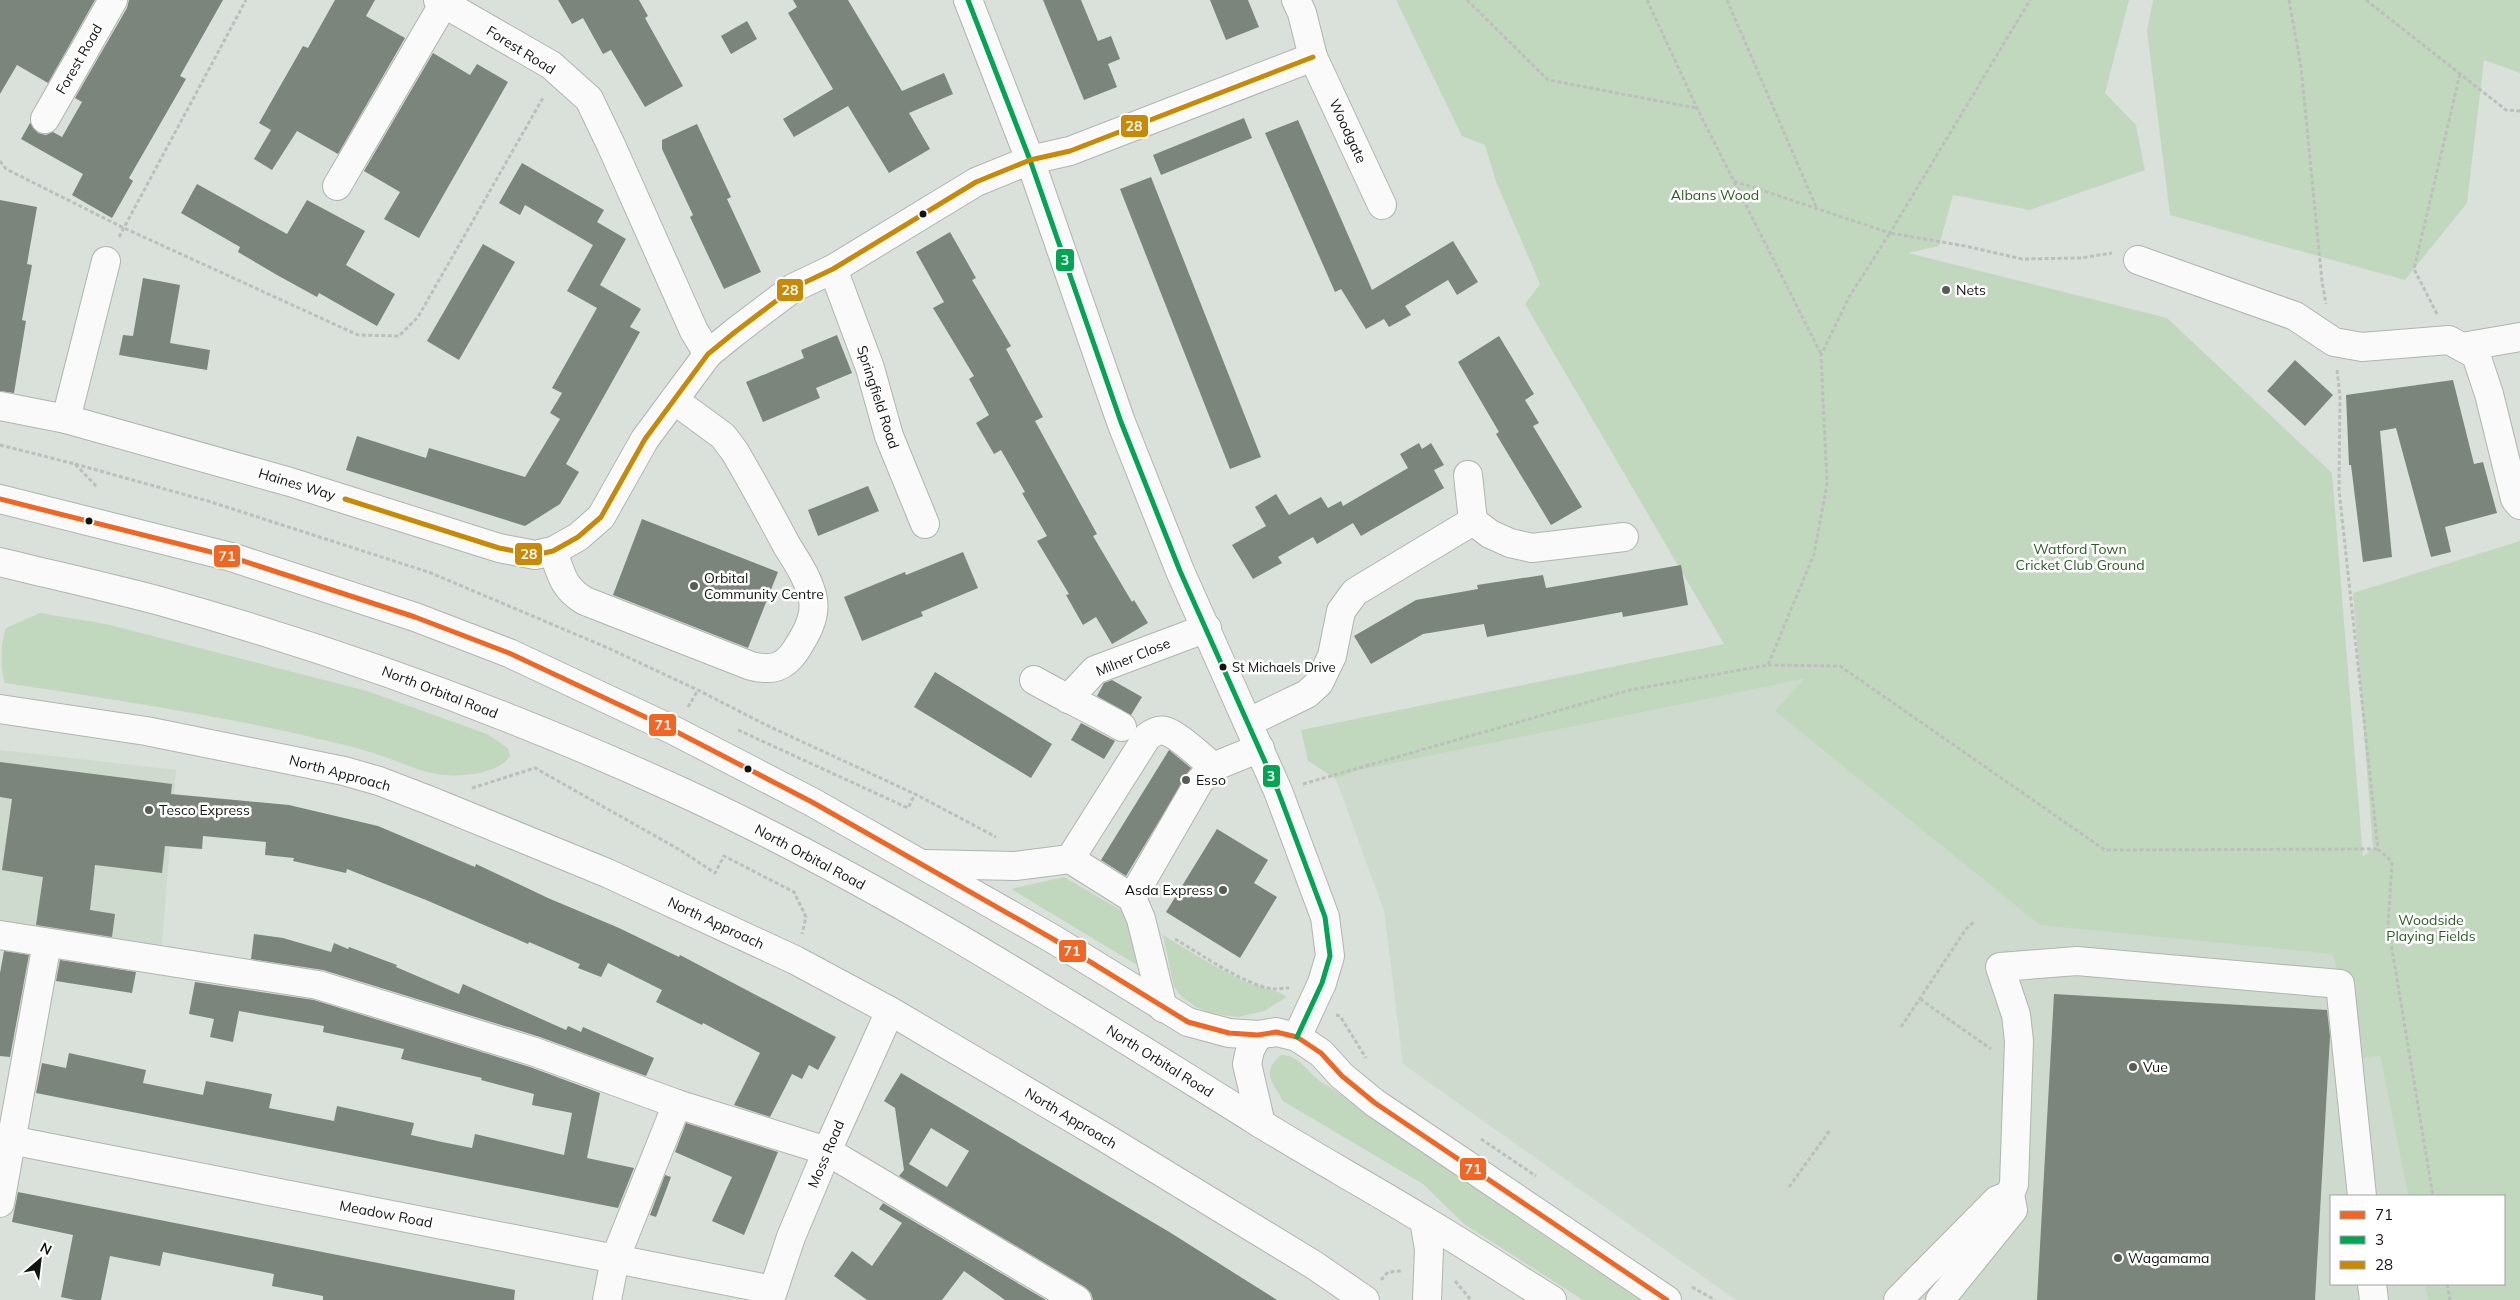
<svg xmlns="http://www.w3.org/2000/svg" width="2520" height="1300" viewBox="0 0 2520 1300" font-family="Mulish,sans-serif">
<rect width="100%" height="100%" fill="#dae0da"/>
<!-- built -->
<g fill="#cedacd">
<path d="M 1838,672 L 2340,910 L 2358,1059 L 2380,1056 L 2408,1196 L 2331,1196 L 2331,1284 L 2425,1284 L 2428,1300 L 1736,1300 L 1403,1064 L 1384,911 L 1336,779 L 1356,771 Z"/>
<path d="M 0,750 L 176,770 L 161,956 L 0,928 Z"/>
</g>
<!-- green -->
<g fill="#c2d8be">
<path d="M 1396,0 L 2129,0 L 2105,93 L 2136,125 L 2145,170 L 2030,210 L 1953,195 L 1939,246 L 1908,253 L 2167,318 L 2332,473 L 2363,857 L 2373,848 L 2353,593 L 2520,541 L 2520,1300 L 2428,1300 L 2425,1284 L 2504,1284 L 2504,1196 L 2408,1196 L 2380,1056 L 2358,1059 L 2333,954 L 2040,925 L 1775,711 L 1804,679 L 1356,771 L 1336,779 L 1308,761 L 1301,730 L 1724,644 L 1525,304 L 1540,284 L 1497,184 L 1485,145 L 1462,136 Z"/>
<path d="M 2153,0 L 2520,0 L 2520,73 L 2484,60 L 2467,203 L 2405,280 L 2170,215 L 2147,31 Z"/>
<path d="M 40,613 L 106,624 L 367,691 L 487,734 L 508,748 L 510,756 C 500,773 463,777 444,775 C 420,773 399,761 376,754 C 352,746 327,741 303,735 C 204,713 105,698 5,683 C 0,668 0,644 6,628 Z"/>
<path d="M 1064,877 L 1129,915 L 1142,968 L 1011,889 Z"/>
<path d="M 1163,935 C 1189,951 1216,968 1244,981 C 1259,988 1274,988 1287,997 L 1264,1011 L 1238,1017 L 1213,1014 L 1196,1007 L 1181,996 L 1174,987 Z"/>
<path d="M 1281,1055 C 1303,1055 1311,1080 1330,1087 L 1383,1126 L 1644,1300 L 1583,1300 L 1464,1224 L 1423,1184 L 1283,1101 C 1273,1082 1260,1073 1281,1055 Z"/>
</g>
<!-- building -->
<g fill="#7c857b" fill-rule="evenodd">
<path d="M 0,0 L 95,0 L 48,83 L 17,65 L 0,94 Z"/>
<path d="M 129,0 L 223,0 L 180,76 L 186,79 L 129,178 L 133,181 L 112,218 L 72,195 L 83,174 L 21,139 L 30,123 L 38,133 L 46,135 L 53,132 L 62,137 L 82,102 L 75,98 L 127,8 Z"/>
<path d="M 335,0 L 375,0 L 366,16 L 405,38 L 338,154 L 297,131 L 272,170 L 254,159 L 271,130 L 259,123 L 303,46 L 308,48 Z"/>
<path d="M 558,0 L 639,0 L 648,16 L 645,18 L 683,86 L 645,107 L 611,50 L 603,54 L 583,18 L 572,24 Z"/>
<path d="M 793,0 L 848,0 L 902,91 L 944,73 L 953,94 L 909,113 L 930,149 L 889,173 L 848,106 L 794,137 L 783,119 L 833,89 L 788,13 L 797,7 Z"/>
<path d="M 1043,0 L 1081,0 L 1098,41 L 1111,36 L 1120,59 L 1108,64 L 1117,87 L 1084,100 Z"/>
<path d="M 1210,0 L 1248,0 L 1259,27 L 1226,40 Z"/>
<path d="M 747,21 L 757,39 L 731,54 L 721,36 Z"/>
<path d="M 433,53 L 470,75 L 477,64 L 508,82 L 419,238 L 384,219 L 400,192 L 364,171 Z"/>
<path d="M 1244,118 L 1252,138 L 1161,175 L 1153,155 Z"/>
<path d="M 1298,120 L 1372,290 L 1453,241 L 1478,282 L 1457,295 L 1448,280 L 1405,306 L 1411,315 L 1389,327 L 1384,319 L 1366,329 L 1341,289 L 1335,292 L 1265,133 Z"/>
<path d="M 697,124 L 731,197 L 727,199 L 761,272 L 724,289 L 690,217 L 693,215 L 662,149 L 662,140 Z"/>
<path d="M 522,163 L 604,210 L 597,222 L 626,239 L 600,285 L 641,309 L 630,327 L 640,332 L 566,464 L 579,472 L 560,504 L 525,526 L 346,470 L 357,436 L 426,458 L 429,448 L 525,477 L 560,419 L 550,413 L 562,393 L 552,388 L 597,308 L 567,291 L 593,245 L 525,205 L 520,215 L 499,203 Z"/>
<path d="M 1151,177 L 1261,457 L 1230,469 L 1120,189 Z"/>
<path d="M 197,184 L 287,234 L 307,200 L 365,231 L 346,265 L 395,294 L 377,326 L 319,293 L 317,297 L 277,275 L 238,252 L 240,247 L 181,213 Z"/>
<path d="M 0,200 L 37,207 L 27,264 L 32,265 L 22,320 L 26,321 L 14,393 L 0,391 Z"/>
<path d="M 950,232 L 976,278 L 972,280 L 1011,346 L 1006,349 L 1043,417 L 1035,421 L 1097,534 L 1093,536 L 1132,602 L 1134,600 L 1148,623 L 1112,644 L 1096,617 L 1083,625 L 1066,595 L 1069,594 L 1037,541 L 1047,536 L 1022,493 L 1025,492 L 1001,450 L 994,454 L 976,423 L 989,415 L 969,379 L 974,376 L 933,308 L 944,302 L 916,252 Z"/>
<path d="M 483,244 L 515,262 L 459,360 L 427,341 Z"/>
<path d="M 143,278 L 180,285 L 170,343 L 210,350 L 207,370 L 119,355 L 123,335 L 133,336 Z"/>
<path d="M 837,335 L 852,373 L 816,388 L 820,398 L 763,422 L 746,382 L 804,358 L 801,350 Z"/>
<path d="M 1499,336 L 1534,394 L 1525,400 L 1539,423 L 1533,426 L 1582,507 L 1551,525 L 1496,434 L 1499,432 L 1458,362 Z"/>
<path d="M 2295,360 L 2333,395 L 2305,426 L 2267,391 Z"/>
<path d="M 2453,380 L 2474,464 L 2483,462 L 2497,513 L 2445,527 L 2451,552 L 2431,557 L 2396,428 L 2380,431 L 2392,557 L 2363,562 L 2351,465 L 2349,465 L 2346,395 Z"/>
<path d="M 1419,443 L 1422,449 L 1431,443 L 1444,465 L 1434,470 L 1444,488 L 1361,536 L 1353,523 L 1317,544 L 1313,537 L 1278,557 L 1282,563 L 1253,579 L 1232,545 L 1266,526 L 1255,507 L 1276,494 L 1289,515 L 1321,497 L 1328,508 L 1341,501 L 1343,506 L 1408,468 L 1400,454 Z"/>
<path d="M 868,486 L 879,511 L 818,536 L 808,510 Z"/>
<path d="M 642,519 L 778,572 L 748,648 L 613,595 Z"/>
<path d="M 963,552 L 978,588 L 921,612 L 923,616 L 862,641 L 844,597 L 905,572 L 906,575 Z"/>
<path d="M 1681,565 L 1688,605 L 1623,617 L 1622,612 L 1487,637 L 1484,624 L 1423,634 L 1371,664 L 1354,636 L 1416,600 L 1478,589 L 1477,585 L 1543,575 L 1546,588 Z"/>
<path d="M 935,672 L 1052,744 L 1031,778 L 914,707 Z"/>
<path d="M 1112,680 L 1142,697 L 1131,715 L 1097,696 L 1104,683 Z"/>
<path d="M 1081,723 L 1115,741 L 1104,759 L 1071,740 Z"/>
<path d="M 1169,750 L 1191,768 L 1126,876 L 1101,860 Z"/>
<path d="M 0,762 L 172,784 L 171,794 L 289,805 L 378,826 L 475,867 L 476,864 L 548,898 L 619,928 L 679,957 L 680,955 L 836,1037 L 818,1070 L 809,1065 L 802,1079 L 792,1074 L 770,1117 L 734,1105 L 760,1053 L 703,1023 L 702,1025 L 656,1002 L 662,990 L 608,963 L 601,977 L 578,968 L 580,964 L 529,942 L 528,944 L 426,900 L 347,869 L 346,873 L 293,861 L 294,858 L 265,855 L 266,842 L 203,836 L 202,849 L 165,846 L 162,873 L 95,865 L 90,910 L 115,914 L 112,937 L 36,925 L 43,877 L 2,870 L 12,799 L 0,797 Z"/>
<path d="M 1217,829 L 1268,860 L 1254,883 L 1277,897 L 1240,958 L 1166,912 Z"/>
<path d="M 254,934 L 283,938 L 331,952 L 334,943 L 348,949 L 349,947 L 397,965 L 396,967 L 459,994 L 463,984 L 566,1030 L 568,1026 L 581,1032 L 583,1027 L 654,1058 L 646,1076 L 540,1037 L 323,970 L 251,959 Z"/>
<path d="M 4,951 L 29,955 L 10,1057 L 0,1056 L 0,973 Z"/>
<path d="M 60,960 L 136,972 L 132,993 L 56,981 Z"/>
<path d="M 195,982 L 314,1000 L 530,1067 L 600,1093 L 587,1158 L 634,1168 L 618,1208 L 36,1093 L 42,1063 L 66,1068 L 69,1053 L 146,1070 L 143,1083 L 203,1095 L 206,1081 L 272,1094 L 269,1108 L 334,1121 L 337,1106 L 414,1123 L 411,1135 L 442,1142 L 472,1148 L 475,1134 L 564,1155 L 572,1113 L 532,1105 L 534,1094 L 481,1080 L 482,1078 L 401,1059 L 404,1049 L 323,1032 L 324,1026 L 239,1011 L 233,1042 L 210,1037 L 214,1019 L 189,1014 Z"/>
<path d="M 2054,994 L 2327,1010 L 2330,1036 L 2315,1300 L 2037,1300 Z"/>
<path d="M 901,1073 L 1171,1233 L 1277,1300 L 1093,1300 L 1091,1293 L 1085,1287 L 899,1176 L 904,1170 L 895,1108 L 884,1101 ZM 931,1128 L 969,1151 L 947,1187 L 909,1164 Z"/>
<path d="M 686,1123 L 778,1152 L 744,1235 L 712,1221 L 732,1177 L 675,1152 Z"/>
<path d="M 665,1175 L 671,1177 L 656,1217 L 650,1215 Z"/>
<path d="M 18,1192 L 515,1290 L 514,1300 L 323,1300 L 323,1296 L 272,1286 L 274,1274 L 163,1252 L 160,1266 L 110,1256 L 101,1300 L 75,1300 L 61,1297 L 73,1235 L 12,1222 Z"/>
<path d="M 883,1203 L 1046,1300 L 1005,1300 L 964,1271 L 942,1300 L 867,1300 L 834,1276 L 852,1251 L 872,1266 L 902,1223 L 879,1209 Z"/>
</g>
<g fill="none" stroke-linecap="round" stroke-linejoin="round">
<defs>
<g id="minor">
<path d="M 438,0 L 551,65 L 589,99 L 611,145 L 694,331 L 708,354"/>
<path d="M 968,0 L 1030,160 L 1121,422 L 1180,571 L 1278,791 L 1325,917 L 1330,956 L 1322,983 L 1297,1037"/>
<path d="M 1296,0 L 1302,13 L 1313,57 L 1382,205"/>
<path d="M 45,119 L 113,0"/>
<path d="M 337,186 L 444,3"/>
<path d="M 2138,260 L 2295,316 L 2334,342 L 2362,347 L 2449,340 L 2476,355 L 2489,394 L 2515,499 L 2520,505"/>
<path d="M 833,269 L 870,368 L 889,436 L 925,524"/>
<path d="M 2462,347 L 2520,337"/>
<path d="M 0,406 L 66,419 L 290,482 L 499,548 L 535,555 L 553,551 L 578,537 L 601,517 L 645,439 L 708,354 L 735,332 L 793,288 L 833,269 L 976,182 L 1030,160 L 1070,151 L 1313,57"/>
<path d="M 66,419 L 106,261"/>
<path d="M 1468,475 L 1473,521 L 1490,534 L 1510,543 L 1532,548 L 1624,537"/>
<path d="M 553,551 C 561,574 563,588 585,601 L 751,666 C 772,671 784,668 796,650 C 805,636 816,618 813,600 C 810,581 797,562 787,546 C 770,514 753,483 735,452 L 723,436 L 674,400"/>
<path d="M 1034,680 C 1063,697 1093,710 1122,727"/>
<path d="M 1068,699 L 1095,670 L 1207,628"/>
<path d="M 0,709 L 146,731 L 344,771 L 379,781 L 431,801 L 607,873 L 795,960 L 890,1011 L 1104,1137 L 1314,1265 L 1365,1300"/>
<path d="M 1249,722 L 1307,694 L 1319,683 L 1332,656 L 1341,611 L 1355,592 L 1473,521"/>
<path d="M 1070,859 L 1147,737 C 1152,733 1158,729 1165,731 C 1177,734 1203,758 1213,767"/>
<path d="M 924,864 L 1015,866 L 1070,859 L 1132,898 L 1141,919 L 1163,1008"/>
<path d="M 1132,898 L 1199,782 L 1213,767 L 1260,748"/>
<path d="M 0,935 L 318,985 L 535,1052 L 677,1104 L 827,1151 L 1077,1300"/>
<path d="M 0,1138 L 773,1290"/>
<path d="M 0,1203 L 47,943"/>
<path d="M 1424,1220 L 1429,1249 L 1427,1300"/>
<path d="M 2372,1284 L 2374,1300"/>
<path d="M 607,1300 L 615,1259 L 677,1104"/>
<path d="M 770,1300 L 791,1237 L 827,1151 L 890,1011"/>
<path d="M 1898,1300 L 1997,1200 L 2010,1195"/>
<path d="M 1940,1300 L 2013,1210 L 2010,1195 L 2014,1184 L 2019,1041 L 2016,1015 L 2000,967 L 2077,961 L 2340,984 L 2362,1196"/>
</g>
<g id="highway">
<path d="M 0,499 L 231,557 L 415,617 L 509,653 L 673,730 L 812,802 L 1053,939 L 1188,1022 L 1229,1033 L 1258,1035 L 1276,1032 L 1297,1037 L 1321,1053 L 1342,1076 L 1375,1103 L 1667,1300"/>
<path d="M 0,562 C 53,575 107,587 160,601 C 339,651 514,715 682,792 C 882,884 1068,1004 1255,1120 C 1311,1155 1370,1187 1427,1222 C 1469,1247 1510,1274 1552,1300"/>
<path d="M 1258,1035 L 1250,1050 L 1247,1064 L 1261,1124"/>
</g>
</defs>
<!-- minor casing -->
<use href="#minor" stroke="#b0b5af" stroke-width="30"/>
<!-- highway casing -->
<use href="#highway" stroke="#b0b5af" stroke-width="30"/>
<!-- path -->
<g stroke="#bdbfbd" stroke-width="3" stroke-dasharray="4 2.5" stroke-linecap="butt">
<path d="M 1467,0 L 1548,80 L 1696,108"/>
<path d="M 1647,0 L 1697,108 L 1821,354"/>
<path d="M 1727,0 L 1817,209"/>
<path d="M 2289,0 L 2301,67 L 2322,281 L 2326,304"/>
<path d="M 2366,0 L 2506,110 L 2520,111"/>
<path d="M 0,161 L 6,169 L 124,228 L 358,335 L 399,336 L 418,317 L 544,96"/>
<path d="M 1734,181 L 1890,233 L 2030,0"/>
<path d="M 119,237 L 246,0"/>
<path d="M 2437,314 L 2414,269 L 2460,74"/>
<path d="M 2337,370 L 2340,396 L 2339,490 L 2378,849 L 2392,862 L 2388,925 L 2433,1196"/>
<path d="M 0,445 L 75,464 L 98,488"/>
<path d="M 75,464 L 208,501 L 431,573 L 608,648 L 698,690 L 764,724 L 915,794 L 996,837"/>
<path d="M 1768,665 L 1840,666 L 2105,850 L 2378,849"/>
<path d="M 688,707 L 698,690"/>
<path d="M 738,730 L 908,808 L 915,794"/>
<path d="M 1303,784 L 1630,690 L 1768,665 L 1814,554 L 1827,484 L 1821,355 L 1849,297 L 1890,233 L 1965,246 L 2022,259 L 2081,258 L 2112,253"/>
<path d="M 472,788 L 535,768 L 680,850 L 715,873 L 724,856 L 794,892 L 806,917 L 802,934"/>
<path d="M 1175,939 C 1201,954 1244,985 1273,989 C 1278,989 1284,988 1289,988"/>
<path d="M 1920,999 L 1991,1049"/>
<path d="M 1336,1015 L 1340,1016 L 1366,1058"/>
<path d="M 1901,1027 L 1966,929 L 1975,921"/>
<path d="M 1481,1139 L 1536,1176"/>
<path d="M 1789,1187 L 1830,1130"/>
<path d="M 1381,1280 L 1388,1272 L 1401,1271"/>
<path d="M 1455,1281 L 1471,1300"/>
<path d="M 2447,1284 L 2450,1300"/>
<path d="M 1692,1287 L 1715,1300"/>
</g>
<!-- minor -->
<use href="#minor" stroke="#f9faf9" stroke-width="28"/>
<!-- highway -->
<use href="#highway" stroke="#f9faf9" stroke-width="28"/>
<defs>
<path id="bus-1" d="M 0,499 L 231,557 L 415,617 L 509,653 L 673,730 L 812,802 L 1053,939 L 1188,1022 L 1229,1033 L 1258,1035 L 1276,1032 L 1297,1037 L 1321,1053 L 1342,1076 L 1375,1103 L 1667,1300"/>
<path id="bus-2" d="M 968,0 L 1030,160 L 1121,422 L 1180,571 L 1278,791 L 1325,917 L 1330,956 L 1322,983 L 1297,1037"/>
<path id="bus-3" d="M 345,499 L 499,548 L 535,555 L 553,551 L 578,537 L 601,517 L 645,439 L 708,354 L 735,332 L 793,288 L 833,269 L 976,182 L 1030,160 L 1070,151 L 1313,57"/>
</defs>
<!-- bus-1 casing -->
<use href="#bus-1" stroke="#fff" stroke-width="9"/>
<!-- bus-2 casing -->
<use href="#bus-2" stroke="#fff" stroke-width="9"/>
<!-- bus-3 casing -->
<use href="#bus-3" stroke="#fff" stroke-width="9"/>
<!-- bus-1 -->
<use href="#bus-1" stroke="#f26522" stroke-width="5"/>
<!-- bus-2 -->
<use href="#bus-2" stroke="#00a651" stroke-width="5"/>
<!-- bus-3 -->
<use href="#bus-3" stroke="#c98903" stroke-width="5"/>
</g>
<!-- markers -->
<g fill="#111510" stroke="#fff" stroke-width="2">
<circle cx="923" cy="214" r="4.5"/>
<circle cx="89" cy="521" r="4.5"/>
<circle cx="1223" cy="667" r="4.5"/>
<circle cx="748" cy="769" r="4.5"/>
</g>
<g fill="#575c57" stroke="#fff" stroke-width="2">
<circle cx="1946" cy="290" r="5"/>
<circle cx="694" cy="586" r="5"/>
<circle cx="1186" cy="780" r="5"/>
<circle cx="149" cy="810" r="5"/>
<circle cx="1223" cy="890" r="5"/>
<circle cx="2133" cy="1067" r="5"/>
<circle cx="2118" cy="1258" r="5"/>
</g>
<g text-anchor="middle" stroke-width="5" stroke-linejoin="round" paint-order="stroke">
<!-- bus labels -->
<g font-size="13" fill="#111510" stroke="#fff" text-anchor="start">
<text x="1232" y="672">St Michaels Drive</text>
</g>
<!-- street labels -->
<g font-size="14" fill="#111510" stroke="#fff">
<text transform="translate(521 50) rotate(32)" y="5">Forest Road</text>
<text transform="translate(79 59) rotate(-60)" y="5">Forest Road</text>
<text transform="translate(1348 131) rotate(65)" y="5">Woodgate</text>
<text transform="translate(878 397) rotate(72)" y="5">Springfield Road</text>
<text transform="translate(297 484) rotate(17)" y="5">Haines Way</text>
<text transform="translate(1133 657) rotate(-22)" y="5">Milner Close</text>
<text transform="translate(440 692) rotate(21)" y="5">North Orbital Road</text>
<text transform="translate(340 773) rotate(15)" y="5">North Approach</text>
<text transform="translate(810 857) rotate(28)" y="5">North Orbital Road</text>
<text transform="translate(716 923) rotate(25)" y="5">North Approach</text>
<text transform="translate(1160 1061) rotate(32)" y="5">North Orbital Road</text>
<text transform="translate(1071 1118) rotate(31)" y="5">North Approach</text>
<text transform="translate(826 1154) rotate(-67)" y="5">Moss Road</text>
<text transform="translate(386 1214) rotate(11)" y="5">Meadow Road</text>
</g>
<!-- park labels -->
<g font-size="14" fill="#2c5b23" stroke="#fff">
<text x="1715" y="200">Albans Wood</text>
<text x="2080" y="554">Watford Town<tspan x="2080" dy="16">Cricket Club Ground</tspan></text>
<text x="2431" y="925">Woodside<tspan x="2431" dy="16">Playing Fields</tspan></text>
</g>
<!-- poi labels -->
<g font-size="14" fill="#111510" stroke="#fff" text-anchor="start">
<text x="1956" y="295">Nets</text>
<text x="704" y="583">Orbital<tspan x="704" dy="16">Community Centre</tspan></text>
<text x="1196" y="785">Esso</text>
<text x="159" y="815">Tesco Express</text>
<text x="1213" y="895" text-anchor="end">Asda Express</text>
<text x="2143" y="1072">Vue</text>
<text x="2128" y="1263">Wagamama</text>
</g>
</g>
<g stroke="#fff" stroke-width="2">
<rect x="1120" y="114" width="29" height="24" rx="5" fill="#c98903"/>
<rect x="1055" y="248" width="20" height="24" rx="5" fill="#00a651"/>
<rect x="776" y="278" width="28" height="24" rx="5" fill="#c98903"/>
<rect x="514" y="542" width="29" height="24" rx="5" fill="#c98903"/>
<rect x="213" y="544" width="28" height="24" rx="5" fill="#f26522"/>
<rect x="648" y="713" width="29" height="24" rx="5" fill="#f26522"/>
<rect x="1262" y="764" width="19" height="24" rx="5" fill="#00a651"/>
<rect x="1058" y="939" width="29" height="24" rx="5" fill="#f26522"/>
<rect x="1459" y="1157" width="28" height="24" rx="5" fill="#f26522"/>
</g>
<g font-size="14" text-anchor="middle" font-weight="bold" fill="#fff">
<text x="1134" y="131">28</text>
<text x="1065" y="265">3</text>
<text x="790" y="295">28</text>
<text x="529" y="559">28</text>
<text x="227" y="561">71</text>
<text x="663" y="730">71</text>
<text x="1271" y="781">3</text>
<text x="1072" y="956">71</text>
<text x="1473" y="1174">71</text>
</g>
<!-- legend -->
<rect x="2330" y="1195" width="175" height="90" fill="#ffffff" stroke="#a0a19f"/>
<rect x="2340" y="1211" width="25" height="8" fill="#f26522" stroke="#a0a19f"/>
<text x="2375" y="1220" font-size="15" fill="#111510">71</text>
<rect x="2340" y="1236" width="25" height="8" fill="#00a651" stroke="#a0a19f"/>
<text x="2375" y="1245" font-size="15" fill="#111510">3</text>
<rect x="2340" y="1261" width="25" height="8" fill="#c98903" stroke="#a0a19f"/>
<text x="2375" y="1270" font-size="15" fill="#111510">28</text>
<!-- north arrow -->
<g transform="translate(40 1260) rotate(28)" stroke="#ffffff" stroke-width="4" paint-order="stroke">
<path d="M0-4L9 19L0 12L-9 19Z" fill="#111510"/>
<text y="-8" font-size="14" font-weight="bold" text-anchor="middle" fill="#111510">N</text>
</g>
</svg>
